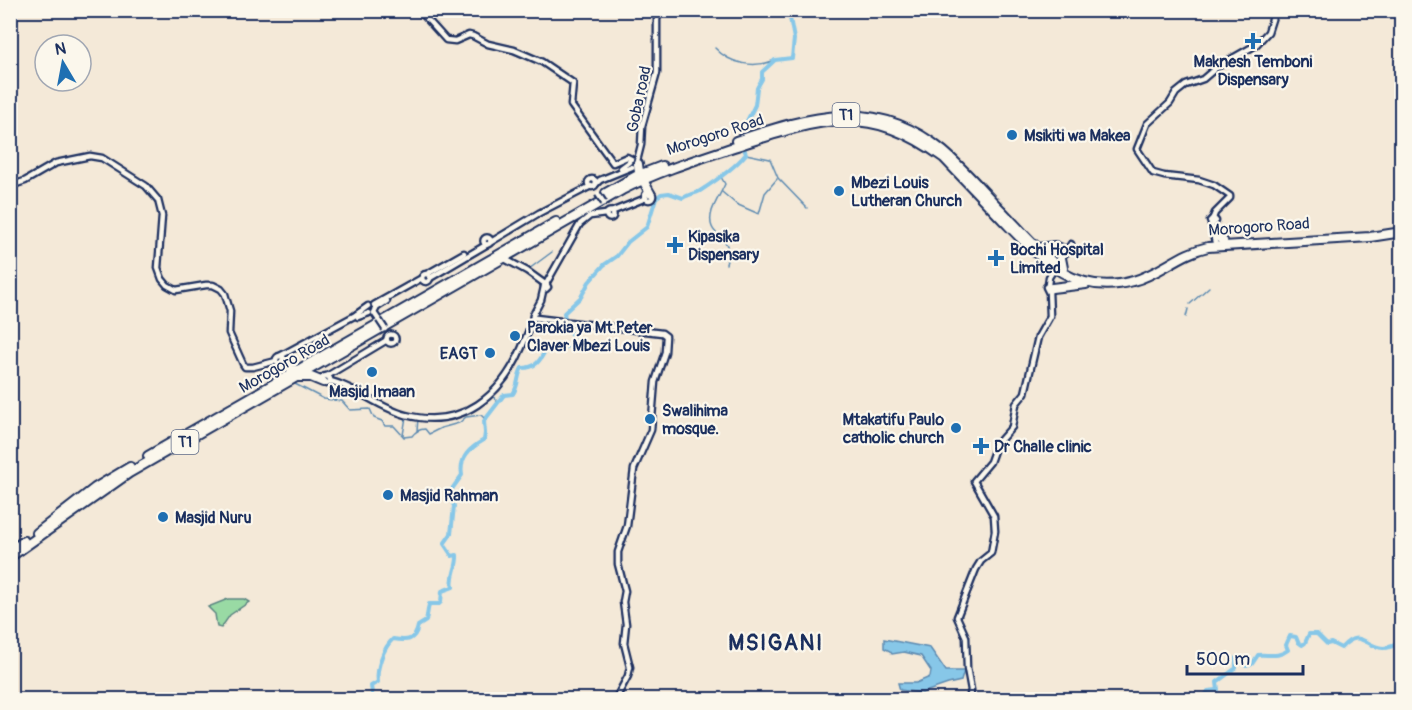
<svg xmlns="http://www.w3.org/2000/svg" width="1412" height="710" viewBox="0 0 1412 710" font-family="Pangolin,sans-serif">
<rect width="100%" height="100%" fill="#f4e9d8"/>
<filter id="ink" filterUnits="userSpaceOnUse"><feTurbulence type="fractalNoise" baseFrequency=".0167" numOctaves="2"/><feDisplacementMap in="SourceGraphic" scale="12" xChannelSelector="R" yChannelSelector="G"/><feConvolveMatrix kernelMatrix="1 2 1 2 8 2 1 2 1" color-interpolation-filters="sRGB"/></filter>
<g filter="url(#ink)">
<!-- green -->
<path fill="#99daa4" stroke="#5a8481" stroke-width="1.5" d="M 228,599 L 244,599 L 249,602 L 230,615 L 221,628 L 217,627 L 215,614 L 208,607 Z"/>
<!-- water -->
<path fill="#87c7e8" stroke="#5c8ab1" stroke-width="1.5" d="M 884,639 L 930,648 L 946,671 L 964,671 L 961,681 L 948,684 L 922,693 L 900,690 L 898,683 L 916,683 L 930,677 L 931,671 L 921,656 L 904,652 L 892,654 L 890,651 L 884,648 Z"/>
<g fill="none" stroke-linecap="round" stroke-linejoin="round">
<!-- stream -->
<g stroke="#5c8ab1" stroke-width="1.5">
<path d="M 715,48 C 730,64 754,69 775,60"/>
<path d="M 746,154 L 770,159 L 778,178 L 807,208"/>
<path d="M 721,177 L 725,184 C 721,193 715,202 712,211 C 705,236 727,234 728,250 C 729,254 727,260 726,264"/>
<path d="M 722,192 L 736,204 L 759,214 L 765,193 L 777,179"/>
<path d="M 529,269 L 552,252"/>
<path d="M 1190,304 L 1209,287"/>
<path d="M 1186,317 L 1188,309"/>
<path d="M 295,384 L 324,399 L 342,401 L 350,410 L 370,409 L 374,418 L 382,421 L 385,426 L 394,426 L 404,437 L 412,436 C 415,432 420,429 425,429 L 429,434 L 441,428 L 459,423 L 466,417 L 481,415 L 485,419"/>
<path d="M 493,396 L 498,403"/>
<path d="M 417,431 L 418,418"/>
<path d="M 403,435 L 406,417"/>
</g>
<!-- river -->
<g stroke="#87c7e8" stroke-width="4">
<path d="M 745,135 L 746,123 L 755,105 L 757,88 L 762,79 L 762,72 L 775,60 L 792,58 L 794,39 L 790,18 L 791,10"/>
<path d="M 373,700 L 371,686 L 378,682 C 376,669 383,648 393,639 C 406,641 415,642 418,626 L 426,621 L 429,604 L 439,604 L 441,602 L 442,591 L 453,587 C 450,576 458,567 457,555 L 452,556 L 444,544 L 451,534 L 454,506 L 450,496 L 452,489 L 462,475 C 459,457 470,448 484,440 L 485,433 L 484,421 L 504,395 L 513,394 C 519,385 517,376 522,368 C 536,368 540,361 546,349 L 557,351 L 574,343 C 571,332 566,325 564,313 L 581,297 L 589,282 L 604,265 L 617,256 L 628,242 L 647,227 L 656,198 L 661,194 L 669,193 L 683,198 C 688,194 695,194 700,191 C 714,182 736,166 746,154 L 744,148"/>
<path d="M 1202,700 L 1208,691 L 1218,690 L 1217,682 L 1236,668 L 1236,658 L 1246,666 L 1252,664 L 1258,655 C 1269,654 1278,658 1288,650 L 1286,645 L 1290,636 L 1296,637 L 1298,642 L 1302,645 L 1305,643 L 1309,634 L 1317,634 L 1327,644 L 1331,643 L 1341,648 C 1360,627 1365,647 1383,648 C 1390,648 1396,645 1402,641"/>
</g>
<defs>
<g id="secondary">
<path d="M 419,10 L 446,40 L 455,41 L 469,35 L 473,36 L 488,44 L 514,50 L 542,62 L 573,83 L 571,105 L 613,163 L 627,157 L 631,159"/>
<path d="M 637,161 L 641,145 L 642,126 L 657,73 L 657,20 L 659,10"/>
<path d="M 621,168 L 629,162"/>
<circle cx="592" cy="183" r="4"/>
<path d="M 596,184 L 600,180 L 632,167"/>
<path d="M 10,186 L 25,181 L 56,163 L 90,156 L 102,158 L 146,186 L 158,200 L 162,216 L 158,268 L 162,279 L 167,285 L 176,290 L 206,285 L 213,285 L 221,289 L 225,294 L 230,311 L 229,333 L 243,364 L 245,367 L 253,367 L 276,361"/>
<circle cx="649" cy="196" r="4"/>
<circle cx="610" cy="215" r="3.5"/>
<path d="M 611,212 L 646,198"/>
<path d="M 1213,218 L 1215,213 L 1230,198 L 1230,196 L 1214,185 L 1199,180 L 1164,176 L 1153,173 L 1137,149 L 1147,124 L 1170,103 L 1176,93 L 1186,85 L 1203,79 L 1217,67 L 1256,45 L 1268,32 L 1275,10"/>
<path d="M 1213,218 L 1216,221 L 1213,224 L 1210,221 Z"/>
<path d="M 1211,224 L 1216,247"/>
<circle cx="487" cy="241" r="3.5"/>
<path d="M 491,242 L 539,213 L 591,186"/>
<path d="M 503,258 L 527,271 L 545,284"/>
<circle cx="426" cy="278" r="4"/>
<path d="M 427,274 L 464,253"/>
<path d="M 430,278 L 486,245"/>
<path d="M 546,284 L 580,224 L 590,216 L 606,214"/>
<path d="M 546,284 L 548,287 L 546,289 L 544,286 Z"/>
<path d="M 1048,285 L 1049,277 L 1071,244"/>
<path d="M 1049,286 L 1051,290 L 1048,291 L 1046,287 Z"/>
<path d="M 374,305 L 422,278"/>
<path d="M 375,306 L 376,309 L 374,313 L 379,320"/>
<path d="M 376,308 L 387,301"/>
<path d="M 533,315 L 541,300 L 544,287"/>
<path d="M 358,317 L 369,313"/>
<path d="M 536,318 L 662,333 L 666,336 L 665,352 L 655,382 L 651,430 L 634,469 L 627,526 L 618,552 L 618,564 L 625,591 L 623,602 L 626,624 L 624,643 L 630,667 L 628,676 L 615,700"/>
<circle cx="391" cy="339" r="4.5"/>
<path d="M 280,356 L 354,316 L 368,306"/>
<circle cx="280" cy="360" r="4"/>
<path d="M 327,376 L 387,340"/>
<circle cx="326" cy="380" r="4"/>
<path d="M 330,381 C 356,387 379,408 406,415 C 462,430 502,395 522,347 C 526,337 531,327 533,316"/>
<path d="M 969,700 L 971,690 L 967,668 L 966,637 L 957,617 L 976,569 L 981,561 L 991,553 L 995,531 L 994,516 L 974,481 L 990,462 L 996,445 L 1012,427 L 1016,404 L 1025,393 L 1038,337 L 1050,316 L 1049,291"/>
</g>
<g id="highway">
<path d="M 736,141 C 811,116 875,95 943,151 C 963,168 980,188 998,207 C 1016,225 1033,246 1053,262"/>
<path d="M 638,164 L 639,172 L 643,173"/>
<path d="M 646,178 L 644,182 L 650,193"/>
<path d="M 606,193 L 636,176 L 662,166"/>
<path d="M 1216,235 L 1223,241"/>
<path d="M 1038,248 L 1055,246 L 1066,251"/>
<path d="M 1061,258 L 1063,268"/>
<path d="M 1052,288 L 1086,284"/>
<path d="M 284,361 L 291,369 L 299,370"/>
<path d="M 298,377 L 311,377 L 323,382"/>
<path d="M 148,456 L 556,222"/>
<path d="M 37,533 L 95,488 L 130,467"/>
<path d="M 10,551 L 24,541"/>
<path d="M 10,557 L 129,473 L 622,190 C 659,171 698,159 737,146 C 820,119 868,102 944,158 C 963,178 982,198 1001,218 C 1038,256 1073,298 1133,281 C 1160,274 1180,253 1208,247 L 1370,237 L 1402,232"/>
</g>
</defs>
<!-- secondary casing -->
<use href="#secondary" stroke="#1b2f5e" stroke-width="9"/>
<!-- highway casing -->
<use href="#highway" stroke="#1b2f5e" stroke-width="12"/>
<!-- secondary -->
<use href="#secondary" stroke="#fbf7ec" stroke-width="4.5"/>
<!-- highway -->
<use href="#highway" stroke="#fbf7ec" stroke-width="8"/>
<defs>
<g id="secondary-bridge">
<path d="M 598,194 L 604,203"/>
<path d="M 379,320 L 385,329"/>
</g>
</defs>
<!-- secondary-bridge casing -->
<use href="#secondary-bridge" stroke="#1b2f5e" stroke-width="9" stroke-linecap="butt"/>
<!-- secondary-bridge -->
<use href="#secondary-bridge" stroke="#fbf7ec" stroke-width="4.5"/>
</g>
</g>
<!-- markers -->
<g fill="#1f6fb2" stroke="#fbf7ec" stroke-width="2">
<path d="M1250 32h6v6h6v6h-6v6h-6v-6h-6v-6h6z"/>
<circle cx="1012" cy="135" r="6"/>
<circle cx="839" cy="191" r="6"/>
<path d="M672 236h6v6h6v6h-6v6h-6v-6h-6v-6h6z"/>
<path d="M993 249h6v6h6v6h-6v6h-6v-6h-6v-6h6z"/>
<circle cx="515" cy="336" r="6"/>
<circle cx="490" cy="353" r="6"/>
<circle cx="372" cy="372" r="6"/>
<circle cx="650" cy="419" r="6"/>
<circle cx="956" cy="428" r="6"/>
<path d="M978 437h6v6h6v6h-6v6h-6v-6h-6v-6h6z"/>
<circle cx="388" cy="495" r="6"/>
<circle cx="163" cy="517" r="6"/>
</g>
<g text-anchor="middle" stroke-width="4.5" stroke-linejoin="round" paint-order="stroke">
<!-- shield labels -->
<g fill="#fbf7ec" stroke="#5e6b89" stroke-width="1.5">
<rect x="832.5" y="103" width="27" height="24" rx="4.5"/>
<rect x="171.5" y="430" width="27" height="24" rx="4.5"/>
</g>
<g font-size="15" font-weight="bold" fill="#1b2f5e">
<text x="846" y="120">T1</text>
<text x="185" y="447">T1</text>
</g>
<!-- poi labels -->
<g font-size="16" font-weight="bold" fill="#1b2f5e" stroke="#fbf7ec" text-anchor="start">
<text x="1253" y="67" text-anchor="middle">Maknesh Temboni<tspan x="1253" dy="18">Dispensary</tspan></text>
<text x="1024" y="141">Msikiti wa Makea</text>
<text x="851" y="188">Mbezi Louis<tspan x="851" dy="18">Lutheran Church</tspan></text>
<text x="688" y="242">Kipasika<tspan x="688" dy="18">Dispensary</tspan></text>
<text x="1010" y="255">Bochi Hospital<tspan x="1010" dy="18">Limited</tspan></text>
<text x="527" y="333">Parokia ya Mt.Peter<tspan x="527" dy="18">Claver Mbezi Louis</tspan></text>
<text x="478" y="359" text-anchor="end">EAGT</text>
<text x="372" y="397" text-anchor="middle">Masjid Imaan</text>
<text x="662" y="416">Swalihima<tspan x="662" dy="18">mosque.</tspan></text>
<text x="944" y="425" text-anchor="end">Mtakatifu Paulo<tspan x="944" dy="18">catholic church</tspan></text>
<text x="994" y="452">Dr Challe clinic</text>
<text x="400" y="501">Masjid Rahman</text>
<text x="175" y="523">Masjid Nuru</text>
</g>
<!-- street labels -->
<g font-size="16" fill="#1b2f5e" stroke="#fbf7ec">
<text transform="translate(638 99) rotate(-78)" y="6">Goba road</text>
<text transform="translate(715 134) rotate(-18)" y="6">Morogoro Road</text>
<text transform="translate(1259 226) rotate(-4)" y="6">Morogoro Road</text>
<text transform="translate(284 363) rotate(-30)" y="6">Morogoro Road</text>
</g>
<!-- district labels -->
<g font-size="22" font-weight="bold" letter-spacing="1.5" fill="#1b2f5e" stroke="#fbf7ec">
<text x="776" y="650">MSIGANI</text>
</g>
</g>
<!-- margin -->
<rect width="1412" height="710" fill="none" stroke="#fbf7ec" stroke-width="36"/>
<rect x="18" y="18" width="1376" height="674" fill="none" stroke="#1b2f5e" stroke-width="2" filter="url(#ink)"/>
<!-- north arrow -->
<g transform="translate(63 63) rotate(350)"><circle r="28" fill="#fbf7ec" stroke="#a1a7b3" stroke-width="1.5"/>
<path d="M0-4.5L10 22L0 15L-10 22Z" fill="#1f6fb2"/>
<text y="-9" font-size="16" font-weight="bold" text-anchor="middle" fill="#1b2f5e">N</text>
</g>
<!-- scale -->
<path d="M1187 665v9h116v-9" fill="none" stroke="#1b2f5e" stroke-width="3"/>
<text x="1196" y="665" font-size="18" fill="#1b2f5e" stroke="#fbf7ec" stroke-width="4.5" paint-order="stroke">500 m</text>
</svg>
